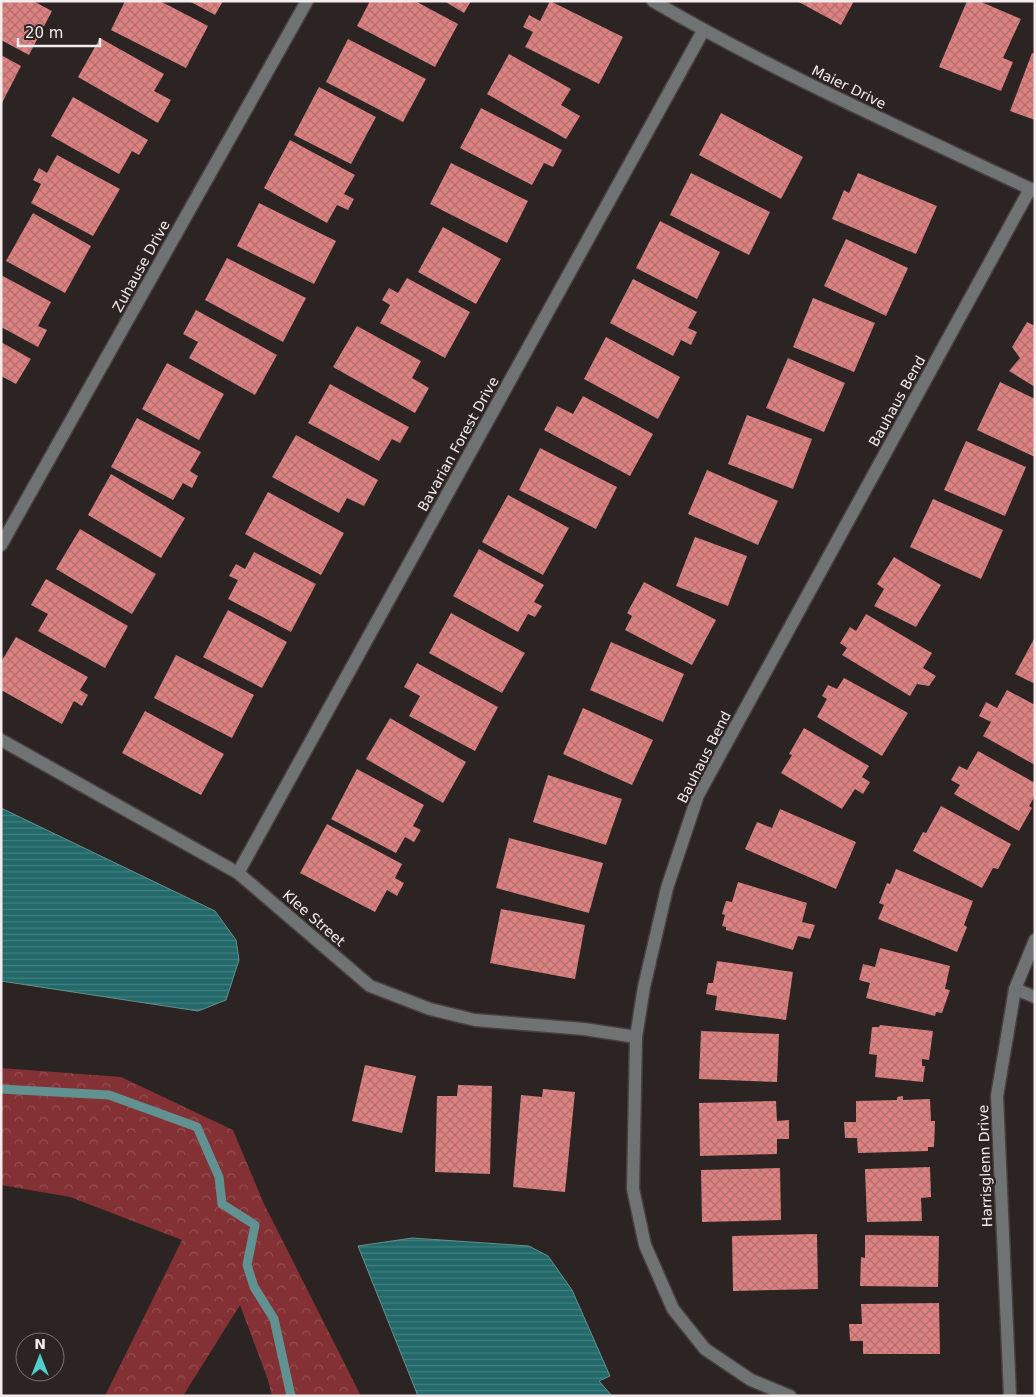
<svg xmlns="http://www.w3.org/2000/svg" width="1036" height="1397" viewBox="0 0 1036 1397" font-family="'DejaVu Sans',sans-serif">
<defs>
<pattern id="forest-crowns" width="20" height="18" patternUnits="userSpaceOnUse" patternTransform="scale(1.25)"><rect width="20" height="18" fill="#833134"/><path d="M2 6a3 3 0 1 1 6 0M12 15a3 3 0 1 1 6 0" fill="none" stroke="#954f52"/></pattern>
<pattern id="water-rules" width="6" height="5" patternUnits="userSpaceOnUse" patternTransform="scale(1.25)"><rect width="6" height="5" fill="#23696a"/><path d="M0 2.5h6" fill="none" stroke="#437f80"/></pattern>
<pattern id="building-cross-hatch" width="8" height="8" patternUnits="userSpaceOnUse" patternTransform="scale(1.25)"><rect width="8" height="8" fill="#dd8181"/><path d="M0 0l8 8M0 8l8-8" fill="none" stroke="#b17070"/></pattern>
</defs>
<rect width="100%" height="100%" fill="#2c2423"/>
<!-- forest -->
<path fill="url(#forest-crowns)" d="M 1,1068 L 121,1077 L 233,1130 L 264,1204 L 361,1396 L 272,1396 L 268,1380 L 240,1305 L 183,1396 L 105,1396 L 182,1240 L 70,1197 L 1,1185 Z"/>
<!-- water -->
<g fill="url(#water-rules)" stroke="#619191">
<path d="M 1,808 L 215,911 L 236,940 L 239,960 L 226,1000 L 198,1011 L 1,981 Z"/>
<path d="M 412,1238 L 529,1246 L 548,1256 L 572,1290 L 610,1376 L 599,1381 L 612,1396 L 418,1396 L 358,1246 Z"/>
</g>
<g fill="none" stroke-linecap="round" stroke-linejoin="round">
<!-- stream -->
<path stroke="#619191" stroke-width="9" d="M 1,1089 L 109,1095 L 197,1127 L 219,1177 L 222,1204 L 255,1225 L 247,1265 L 254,1287 L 274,1319 L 291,1396"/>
</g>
<!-- building -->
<g fill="url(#building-cross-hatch)">
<path d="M 1,1 L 33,1 L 52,11 L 29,55 L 1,40 Z"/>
<path d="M 125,1 L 160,1 L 208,26 L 186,68 L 111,30 Z"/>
<path d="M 189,1 L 223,1 L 215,15 Z"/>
<path d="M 370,1 L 415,1 L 458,24 L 435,67 L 357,26 Z"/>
<path d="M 444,1 L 471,1 L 464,13 Z"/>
<path d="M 550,1 L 623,37 L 599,84 L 525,47 L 533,32 L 523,27 L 529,15 L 540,21 Z"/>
<path d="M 797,1 L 854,1 L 841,25 Z"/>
<path d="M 967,1 L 979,1 L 1021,19 L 1003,58 L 1013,62 L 1001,91 L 939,67 Z"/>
<path d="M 100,38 L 164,74 L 154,91 L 171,100 L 158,123 L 78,77 Z"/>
<path d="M 348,39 L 426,79 L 403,122 L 326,82 Z"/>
<path d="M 1032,53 L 1035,54 L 1035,120 L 1010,111 Z"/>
<path d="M 509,54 L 571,89 L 561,105 L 580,116 L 566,139 L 487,94 Z"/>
<path d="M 1,55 L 21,66 L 1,105 Z"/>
<path d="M 319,87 L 376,117 L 351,164 L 294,135 Z"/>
<path d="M 73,97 L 148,140 L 139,155 L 132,151 L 119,174 L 51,136 Z"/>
<path d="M 481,108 L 562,150 L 553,167 L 544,163 L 532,185 L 460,148 Z"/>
<path d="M 721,113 L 803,157 L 781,199 L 699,155 Z"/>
<path d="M 290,140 L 355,175 L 344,194 L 354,199 L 348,210 L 337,205 L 327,223 L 264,188 Z"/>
<path d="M 57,155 L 120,189 L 93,236 L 31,203 L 41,184 L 33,180 L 39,168 L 47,173 Z"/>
<path d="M 451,163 L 528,201 L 507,243 L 430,204 Z"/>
<path d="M 691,173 L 770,212 L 749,255 L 670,215 Z"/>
<path d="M 858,173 L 937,206 L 916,254 L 832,219 L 844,190 L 849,193 Z"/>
<path d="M 259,203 L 336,241 L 314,284 L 237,246 Z"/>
<path d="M 33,213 L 91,246 L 65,293 L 6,261 Z"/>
<path d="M 660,221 L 720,252 L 697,299 L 636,268 Z"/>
<path d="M 443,227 L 501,259 L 476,304 L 418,272 Z"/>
<path d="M 846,239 L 908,268 L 886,316 L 824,286 Z"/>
<path d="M 227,258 L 306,298 L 283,342 L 205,300 Z"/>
<path d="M 1,275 L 51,302 L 38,326 L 47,330 L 38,347 L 1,327 Z"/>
<path d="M 407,278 L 470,312 L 445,358 L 380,323 L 390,305 L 382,300 L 389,288 L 398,293 Z"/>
<path d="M 633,279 L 697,312 L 688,328 L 697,332 L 691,345 L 681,340 L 673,356 L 610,323 Z"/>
<path d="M 813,298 L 875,323 L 854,372 L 793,347 Z"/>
<path d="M 196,310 L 277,355 L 255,395 L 189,358 L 198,342 L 183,334 Z"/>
<path d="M 1027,322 L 1035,326 L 1035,387 L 1009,371 L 1020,358 L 1012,347 Z"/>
<path d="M 357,326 L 421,361 L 412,378 L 429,388 L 415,413 L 333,367 Z"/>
<path d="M 606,337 L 680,377 L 658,419 L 584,379 Z"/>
<path d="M 1,342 L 31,359 L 16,384 L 1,376 Z"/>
<path d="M 788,358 L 845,383 L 824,432 L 766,408 Z"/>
<path d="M 167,363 L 224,394 L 199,440 L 142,409 Z"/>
<path d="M 1000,382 L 1035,399 L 1035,457 L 977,430 Z"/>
<path d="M 330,384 L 409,427 L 400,443 L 392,439 L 379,461 L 308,423 Z"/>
<path d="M 583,396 L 653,434 L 630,476 L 544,430 L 557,406 L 573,414 Z"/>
<path d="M 747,415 L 812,439 L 793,489 L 728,464 Z"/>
<path d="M 137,418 L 201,452 L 190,471 L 198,476 L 192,488 L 183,483 L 173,500 L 111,467 Z"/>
<path d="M 296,435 L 378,480 L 364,506 L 347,498 L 339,513 L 272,477 Z"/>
<path d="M 966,441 L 1026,467 L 1005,516 L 944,490 Z"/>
<path d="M 540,448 L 617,487 L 596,529 L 519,490 Z"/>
<path d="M 707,470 L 778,501 L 758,545 L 688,514 Z"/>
<path d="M 111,474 L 185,518 L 161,558 L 88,515 Z"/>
<path d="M 268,492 L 344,533 L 321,575 L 245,534 Z"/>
<path d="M 508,495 L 569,528 L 543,575 L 482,542 Z"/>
<path d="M 933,499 L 1003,530 L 981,579 L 910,547 Z"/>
<path d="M 80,529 L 156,574 L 132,614 L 56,569 Z"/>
<path d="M 695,537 L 747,556 L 728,606 L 676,586 Z"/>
<path d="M 479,549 L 544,585 L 534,602 L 542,606 L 535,617 L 528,614 L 518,632 L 453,596 Z"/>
<path d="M 254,552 L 316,584 L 291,632 L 228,599 L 238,580 L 229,576 L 236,564 L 245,569 Z"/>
<path d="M 894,557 L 941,585 L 916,627 L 874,606 L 884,589 L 877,584 Z"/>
<path d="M 46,579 L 128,626 L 105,668 L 38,631 L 48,614 L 31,605 Z"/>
<path d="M 644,582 L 716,620 L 692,665 L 625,630 L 632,616 L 627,613 Z"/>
<path d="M 228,610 L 287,642 L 262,688 L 203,657 Z"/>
<path d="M 451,613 L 525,653 L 502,693 L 429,653 Z"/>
<path d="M 866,614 L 932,653 L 923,668 L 936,676 L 929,686 L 917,684 L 910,696 L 842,655 L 847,648 L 840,643 L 850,627 L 856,631 Z"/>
<path d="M 16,637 L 88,677 L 80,690 L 88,695 L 82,706 L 74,701 L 62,724 L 1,690 L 1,662 Z"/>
<path d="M 1035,637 L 1035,684 L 1015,674 Z"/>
<path d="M 611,642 L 684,674 L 663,722 L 590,690 Z"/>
<path d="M 176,655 L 254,695 L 232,738 L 154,698 Z"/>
<path d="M 417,663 L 498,707 L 475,751 L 409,716 L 420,696 L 404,687 Z"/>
<path d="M 844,678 L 908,713 L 882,756 L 817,717 L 827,699 L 822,696 L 828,685 L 837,689 Z"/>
<path d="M 1007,690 L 1035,705 L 1035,765 L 983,736 L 991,722 L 979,716 L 986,702 L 997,708 Z"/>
<path d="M 583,708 L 653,740 L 632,785 L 563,754 Z"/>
<path d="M 145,711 L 224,754 L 201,795 L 122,753 Z"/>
<path d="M 390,718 L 466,762 L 443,803 L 366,759 Z"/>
<path d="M 804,728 L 869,766 L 862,777 L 870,782 L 863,794 L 855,789 L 842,809 L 781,773 L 792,755 L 789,754 Z"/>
<path d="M 978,751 L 1035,783 L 1035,796 L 1029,806 L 1032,808 L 1019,831 L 954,794 L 960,785 L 951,780 L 959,766 L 967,770 Z"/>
<path d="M 357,769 L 424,805 L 413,826 L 421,830 L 414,842 L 405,837 L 396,853 L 331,819 Z"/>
<path d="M 548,775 L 622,799 L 606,845 L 533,822 Z"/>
<path d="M 941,806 L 1011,844 L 998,869 L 993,868 L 982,888 L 913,851 L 923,832 L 926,833 Z"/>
<path d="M 780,809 L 856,842 L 836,889 L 745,849 L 757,822 L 772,828 Z"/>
<path d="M 327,824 L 402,864 L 395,878 L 404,883 L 397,896 L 387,890 L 375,912 L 300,873 Z"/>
<path d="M 509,838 L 603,863 L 589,913 L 496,888 Z"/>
<path d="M 896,869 L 973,901 L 964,925 L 967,927 L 957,952 L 878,919 L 884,905 L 879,903 L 887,883 L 890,884 Z"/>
<path d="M 738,882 L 807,903 L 802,922 L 815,925 L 810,939 L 798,936 L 793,950 L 726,930 L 726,927 L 722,926 L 725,915 L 722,914 L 726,901 L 732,902 Z"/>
<path d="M 501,909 L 585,925 L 575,979 L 490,963 Z"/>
<path d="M 880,948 L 950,966 L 945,989 L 950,990 L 942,1013 L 936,1012 L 935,1016 L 866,998 L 870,983 L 859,980 L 863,964 L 875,967 Z"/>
<path d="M 717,961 L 793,972 L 786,1020 L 715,1010 L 717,996 L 706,994 L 708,983 L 713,983 Z"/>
<path d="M 880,1025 L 933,1031 L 929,1060 L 922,1059 L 922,1066 L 925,1066 L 923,1082 L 875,1077 L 877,1055 L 869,1054 L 872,1027 L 879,1027 Z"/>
<path d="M 701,1031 L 779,1034 L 777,1082 L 699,1079 Z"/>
<path d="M 365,1065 L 416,1076 L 402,1133 L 352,1121 Z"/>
<path d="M 458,1085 L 492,1086 L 490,1174 L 435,1172 L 437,1096 L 457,1096 Z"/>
<path d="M 543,1089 L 575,1092 L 565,1192 L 513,1187 L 521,1095 L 542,1097 Z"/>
<path d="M 903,1096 L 903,1100 L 930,1099 L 931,1121 L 935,1121 L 934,1147 L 928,1147 L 928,1151 L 858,1153 L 857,1138 L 845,1138 L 844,1122 L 856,1122 L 856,1101 L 897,1100 L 897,1097 Z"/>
<path d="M 776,1101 L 777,1121 L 789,1120 L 789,1139 L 777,1139 L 777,1154 L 700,1156 L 699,1103 Z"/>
<path d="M 930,1167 L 931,1197 L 921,1198 L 922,1221 L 867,1222 L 865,1169 Z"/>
<path d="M 780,1168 L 781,1220 L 702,1222 L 701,1170 Z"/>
<path d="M 817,1234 L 818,1289 L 733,1291 L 732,1236 Z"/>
<path d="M 865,1235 L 939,1236 L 938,1287 L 860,1286 L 861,1257 L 865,1258 Z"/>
<path d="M 939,1303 L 940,1354 L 863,1354 L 863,1341 L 850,1341 L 849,1324 L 862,1324 L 861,1304 Z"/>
</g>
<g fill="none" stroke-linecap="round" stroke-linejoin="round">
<defs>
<g id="minor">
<path d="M 653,1 C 776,73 906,130 1035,191"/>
<path d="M 1,545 L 307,1"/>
<path d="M 1,740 L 238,873 L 370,986 L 430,1009 L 475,1020 L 584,1029 L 636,1037"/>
<path d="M 238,873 L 703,31"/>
<path d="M 1015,989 L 1035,997"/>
<path d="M 790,1396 L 751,1380 L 705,1349 L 673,1309 L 645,1245 L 633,1189 L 636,1037 L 644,987 L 667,888 L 698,795 L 1030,189"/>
<path d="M 1010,1396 L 997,1096 L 1015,989 L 1035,940"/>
</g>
</defs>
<!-- minor casing -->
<use href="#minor" stroke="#48403f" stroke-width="15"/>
<!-- minor -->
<use href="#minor" stroke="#6f7373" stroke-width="12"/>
</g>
<g text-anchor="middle" stroke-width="5" stroke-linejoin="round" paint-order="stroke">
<!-- street labels -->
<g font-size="14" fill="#f3eded" stroke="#2c2423">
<text transform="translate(849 87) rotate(26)" y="5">Maier Drive</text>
<text transform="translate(141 266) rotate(-61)" y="5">Zuhause Drive</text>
<text transform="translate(897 401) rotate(-61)" y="5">Bauhaus Bend</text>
<text transform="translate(458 444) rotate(-61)" y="5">Bavarian Forest Drive</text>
<text transform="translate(704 757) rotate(-63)" y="5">Bauhaus Bend</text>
<text transform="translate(314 918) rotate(41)" y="5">Klee Street</text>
<text transform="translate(985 1166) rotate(-92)" y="5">Harrisglenn Drive</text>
</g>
</g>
<!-- border -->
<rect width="1036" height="1397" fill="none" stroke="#f3eded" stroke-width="5"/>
<!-- north arrow -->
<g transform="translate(40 1357)"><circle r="24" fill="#2c2423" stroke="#7c7474"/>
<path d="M0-4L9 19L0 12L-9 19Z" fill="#52cdce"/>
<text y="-8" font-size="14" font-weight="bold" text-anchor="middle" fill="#f3eded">N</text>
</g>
<!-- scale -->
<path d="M18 38v8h82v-8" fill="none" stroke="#f3eded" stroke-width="2.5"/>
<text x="25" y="38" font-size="15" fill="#f3eded" stroke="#2c2423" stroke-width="4" paint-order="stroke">20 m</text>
</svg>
